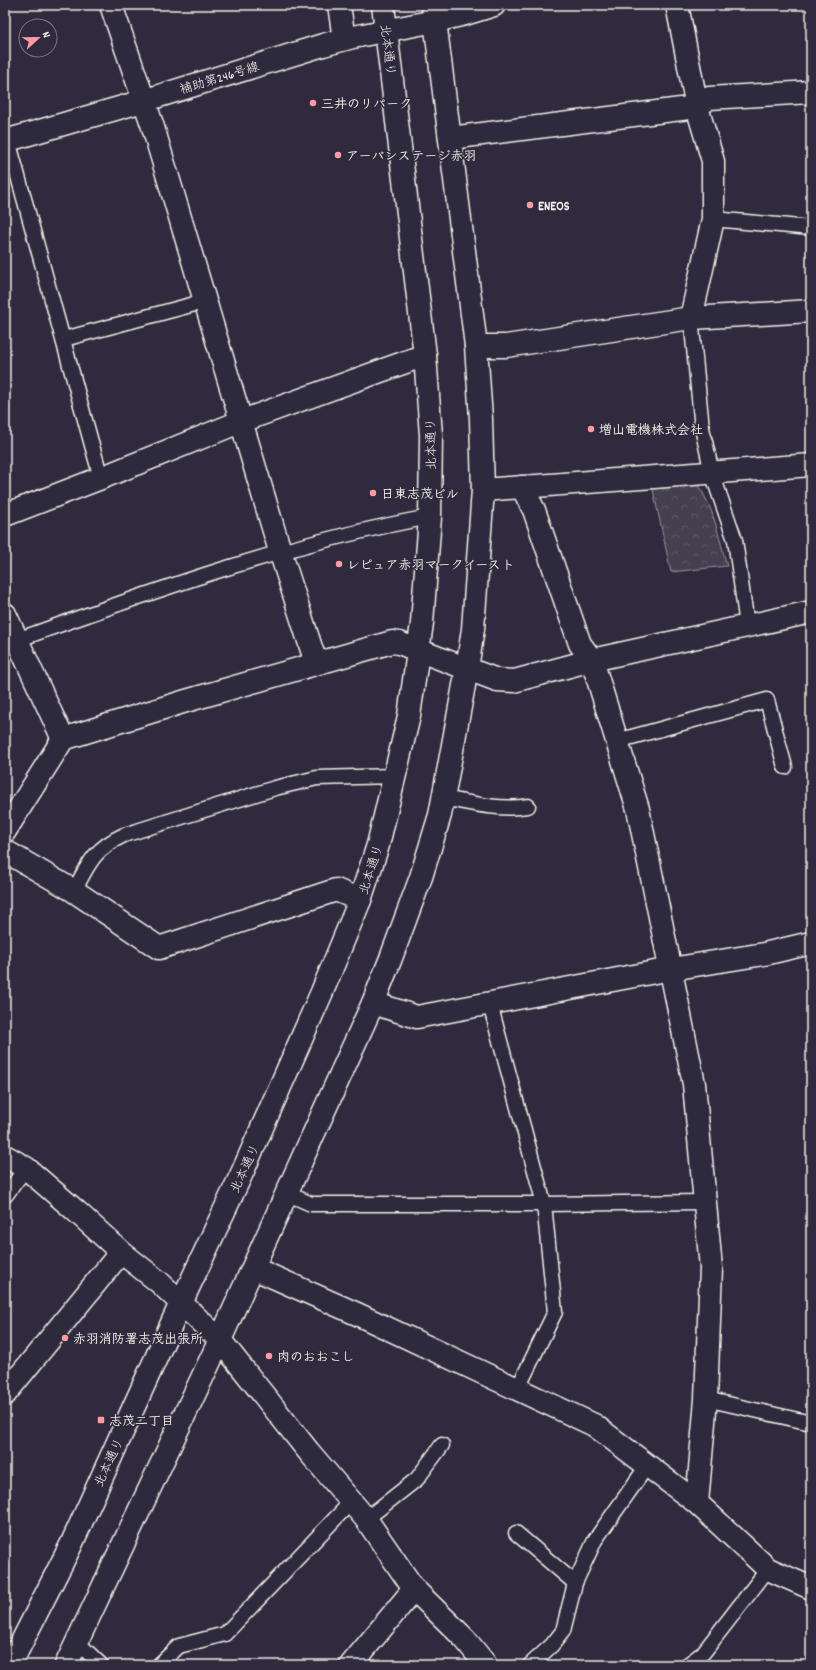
<svg xmlns="http://www.w3.org/2000/svg" width="816" height="1670" viewBox="0 0 816 1670" font-family="Dekko,'Klee One',sans-serif">
<defs>
<pattern id="park-crowns" width="20" height="18" patternUnits="userSpaceOnUse"><rect width="20" height="18" fill="#454050"/><path d="M2 6a3 3 0 1 1 6 0M12 15a3 3 0 1 1 6 0" fill="none" stroke="#605c69"/></pattern>
</defs>
<rect width="100%" height="100%" fill="#2f2a3d"/>
<filter id="ink" filterUnits="userSpaceOnUse"><feTurbulence type="fractalNoise" baseFrequency=".025" numOctaves="2"/><feDisplacementMap in="SourceGraphic" scale="8" xChannelSelector="R" yChannelSelector="G"/><feConvolveMatrix kernelMatrix="1 2 1 2 8 2 1 2 1" color-interpolation-filters="sRGB"/></filter>
<g filter="url(#ink)">
<!-- park -->
<path fill="url(#park-crowns)" stroke="#9c989c" d="M 696,483 C 714,505 719,539 727,566 L 671,572 L 652,485 Z"/>
<g fill="none" stroke-linecap="round" stroke-linejoin="round">
<defs>
<g id="service">
<path d="M 8,140 L 101,478"/>
<path d="M 713,219 L 811,228"/>
<path d="M 691,318 L 702,428 L 712,473 L 735,540 L 747,625"/>
<path d="M 64,339 L 206,301"/>
<path d="M 5,646 L 17,640 C 153,591 287,543 430,517"/>
<path d="M 617,741 L 767,700 L 785,767"/>
<path d="M 443,798 C 469,803 502,811 528,806"/>
<path d="M 74,891 C 89,863 94,849 124,835 L 275,788 L 317,778 L 395,776"/>
<path d="M 490,1004 L 544,1204 L 555,1312 L 517,1390"/>
<path d="M 286,1193 L 311,1204 L 544,1204 L 704,1202"/>
<path d="M 5,1196 L 26,1168"/>
<path d="M 706,1399 L 811,1423"/>
<path d="M 366,1519 L 417,1479 L 442,1445"/>
<path d="M 516,1533 L 575,1583"/>
<path d="M 77,1642 L 101,1665"/>
<path d="M 159,1665 L 179,1646 L 225,1634 L 352,1501"/>
<path d="M 530,1665 L 552,1645 L 563,1631 L 575,1583 L 595,1540 L 647,1466"/>
<path d="M 687,1665 L 703,1653 L 768,1569"/>
</g>
<g id="minor">
<path d="M 111,5 L 152,124 L 280,551 L 316,663"/>
<path d="M 339,5 L 344,39"/>
<path d="M 677,5 L 697,107 L 713,161 L 713,219 L 691,318"/>
<path d="M 435,21 L 465,14 L 494,5"/>
<path d="M 450,138 L 697,107 L 709,98 L 811,92"/>
<path d="M 476,346 L 506,346 L 691,318 L 811,311"/>
<path d="M 522,487 L 534,510 L 580,644 L 592,660 L 638,809 L 694,1084 L 711,1268 L 706,1399 L 697,1503"/>
<path d="M 483,490 L 811,465"/>
<path d="M 5,515 L 101,478 L 242,421 L 425,355"/>
<path d="M 5,614 L 63,739"/>
<path d="M 5,831 L 63,739 L 186,701 L 392,642 L 399,643 L 497,680 L 514,681 L 592,660 L 811,612"/>
<path d="M 5,851 L 74,891 L 159,948 L 336,890 L 360,900"/>
<path d="M 373,1003 L 417,1017 L 671,969 L 764,954 L 811,943"/>
<path d="M 5,1156 L 26,1168 L 76,1211 L 121,1252 L 159,1282 L 220,1340 L 309,1452 L 366,1519 L 414,1589 L 465,1639 L 486,1665"/>
<path d="M 253,1268 L 357,1314 L 594,1425 L 697,1503 L 768,1569 L 811,1588"/>
<path d="M 5,1394 L 121,1252"/>
<path d="M 351,1665 L 414,1589"/>
</g>
<path id="tertiary" d="M 5,141 L 143,101 L 323,45 L 353,37 L 435,21"/>
<g id="trunk">
<path d="M 10,1665 L 71,1545 L 181,1303 L 242,1173 L 322,992 L 360,900 L 378,845 L 409,716 L 422,623 L 430,517 L 431,435 L 425,355 L 383,5"/>
<path d="M 66,1665 L 220,1340 L 373,1003 L 391,958 L 421,877 L 440,815 L 467,669 L 473,629 L 483,490 L 481,419 L 476,346 L 433,5"/>
</g>
</defs>
<!-- service casing -->
<use href="#service" stroke="#f4f1e8" stroke-width="17"/>
<!-- minor casing -->
<use href="#minor" stroke="#f4f1e8" stroke-width="25"/>
<!-- tertiary casing -->
<use href="#tertiary" stroke="#f4f1e8" stroke-width="25"/>
<!-- trunk casing -->
<use href="#trunk" stroke="#f4f1e8" stroke-width="25"/>
<!-- service -->
<use href="#service" stroke="#2f2a3d" stroke-width="14"/>
<!-- minor -->
<use href="#minor" stroke="#2f2a3d" stroke-width="22"/>
<!-- tertiary -->
<use href="#tertiary" stroke="#2f2a3d" stroke-width="22"/>
<!-- trunk -->
<use href="#trunk" stroke="#2f2a3d" stroke-width="22"/>
</g>
</g>
<!-- markers -->
<g fill="#ff9aa2" stroke="#2f2a3d" stroke-width="1.5">
<circle cx="313" cy="103" r="4"/>
<circle cx="338" cy="155" r="4"/>
<circle cx="530" cy="205" r="4"/>
<circle cx="591" cy="429" r="4"/>
<circle cx="373" cy="493" r="4"/>
<circle cx="339" cy="564" r="4"/>
<circle cx="65" cy="1338" r="4"/>
<circle cx="269" cy="1356" r="4"/>
<rect x="97" y="1416" width="8" height="8" rx="2"/>
</g>
<g text-anchor="middle" stroke-width="3" stroke-linejoin="round" paint-order="stroke">
<!-- street labels -->
<g font-size="13" fill="#f4f1e8" stroke="#2f2a3d">
<text transform="translate(389 50) rotate(83)" y="5">北本通り</text>
<text transform="translate(219 77) rotate(-17)" y="5">補助第246号線</text>
<text transform="translate(430 444) rotate(-91)" y="5">北本通り</text>
<text transform="translate(370 869) rotate(-72)" y="5">北本通り</text>
<text transform="translate(244 1168) rotate(-65)" y="5">北本通り</text>
<text transform="translate(108 1462) rotate(-65)" y="5">北本通り</text>
</g>
<!-- poi labels -->
<g font-size="13" font-weight="bold" fill="#f4f1e8" stroke="#2f2a3d" text-anchor="start">
<text x="321" y="108">三井のリパーク</text>
<text x="346" y="160">アーバンステージ赤羽</text>
<text x="538" y="210">ENEOS</text>
<text x="599" y="434">増山電機株式会社</text>
<text x="381" y="498">日東志茂ビル</text>
<text x="347" y="569">レピュア赤羽マークイースト</text>
<text x="73" y="1343">赤羽消防署志茂出張所</text>
<text x="277" y="1361">肉のおおこし</text>
<text x="109" y="1425">志茂二丁目</text>
</g>
</g>
<!-- margin -->
<rect width="816" height="1670" fill="none" stroke="#2f2a3d" stroke-width="20"/>
<rect x="10" y="10" width="796" height="1650" fill="none" stroke="#f4f1e8" stroke-width="1.5" filter="url(#ink)"/>
<!-- north arrow -->
<g transform="translate(38 38) rotate(68)"><circle r="19" fill="#2f2a3d" stroke="#7e7a81"/>
<path d="M0-3L7 15L0 10L-7 15Z" fill="#ff9aa2"/>
<text y="-6" font-size="11" font-weight="bold" text-anchor="middle" fill="#f4f1e8">N</text>
</g>
</svg>
